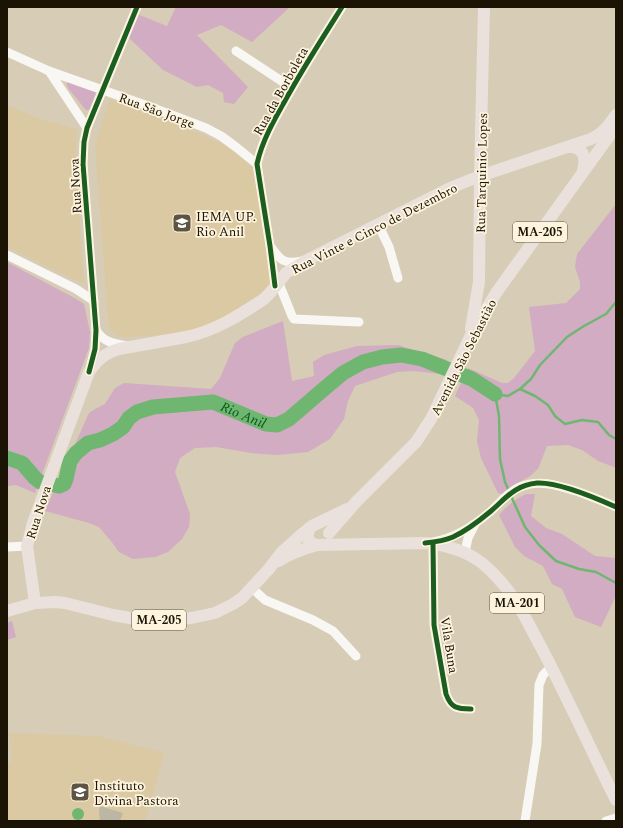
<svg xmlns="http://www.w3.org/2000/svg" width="623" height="828" viewBox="0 0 623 828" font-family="Spectral,serif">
<rect width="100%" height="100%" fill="#d7ccb5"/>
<!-- built -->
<g fill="#dac9a3">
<path d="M 110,99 L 201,134 L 226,146 L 254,169 L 271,277 L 269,284 L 263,292 L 216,322 L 182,333 L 129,337 L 118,336 L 109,328 L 95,145 Z"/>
<path d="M 7,105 L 38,118 L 78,130 L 76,143 L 75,156 L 84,284 L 7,247 Z"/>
<path d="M 9,733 L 98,736 L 164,753 L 145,821 L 7,821 L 7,762 L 12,761 Z"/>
</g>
<!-- green -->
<g fill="#d1acc2">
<path d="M 176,7 L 290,7 L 252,42 L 221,25 L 197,35 L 248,87 L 234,104 L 224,102 L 223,93 L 208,85 L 197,87 L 163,70 L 128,37 L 137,14 L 167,26 Z"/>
<path d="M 67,81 L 96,92 L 90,109 L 88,110 L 86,110 L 68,88 L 67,85 Z"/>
<path d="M 616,204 L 616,469 L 614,467 L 598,461 L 582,450 L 568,445 L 547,446 L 538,469 L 530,476 L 513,486 L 503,494 L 498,493 L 481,458 L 477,441 L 479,420 L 473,408 L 455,396 L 468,368 L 502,383 L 508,383 L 514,378 L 535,351 L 529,307 L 566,303 L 580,289 L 580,282 L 575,267 L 577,254 Z"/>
<path d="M 7,262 L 78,300 L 84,304 L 90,332 L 89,348 L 35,493 L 16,485 L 7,486 Z"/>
<path d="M 283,321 L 292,381 L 314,376 L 313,362 L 324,355 L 357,346 L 398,345 L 447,360 L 441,374 L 414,371 L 397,372 L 355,386 L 348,401 L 344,419 L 330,439 L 308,452 L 277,455 L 251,453 L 216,447 L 195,448 L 180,458 L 175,472 L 190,514 L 189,527 L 182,539 L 168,552 L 155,557 L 133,559 L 119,552 L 111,541 L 99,527 L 89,523 L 45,511 L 89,413 L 97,408 L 105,404 L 115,388 L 124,383 L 211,389 L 220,378 L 235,343 L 243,337 Z"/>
<path d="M 526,494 L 535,494 L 531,516 L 546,528 L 562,534 L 595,556 L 616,558 L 616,596 L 601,627 L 575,617 L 562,589 L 552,584 L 543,566 L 524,556 L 515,547 L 499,515 C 507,506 515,499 526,494 Z"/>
<path d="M 12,621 L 16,637 L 7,640 L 7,623 Z"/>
</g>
<!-- water -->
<circle fill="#6fb770" cx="78" cy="814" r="6"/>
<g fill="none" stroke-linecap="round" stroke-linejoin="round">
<!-- stream -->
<g stroke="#6fb770" stroke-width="2.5">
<path d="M 520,389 L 535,396 L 548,405 L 555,416 L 565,424 L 582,420 L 598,422 L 609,435 L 616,439"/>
<path d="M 509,491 L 505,482 L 500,459 L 499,416 L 495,394 L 508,396 L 520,389 L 531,379 L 540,365 L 567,337 L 584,326 L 606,314 L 616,302"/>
<path d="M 511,496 L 525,527 L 539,545 L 556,561 L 579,569 L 596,572 L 616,583"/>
</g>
<!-- river -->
<path stroke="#6fb770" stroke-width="15" id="s1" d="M 7,458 L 22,463 L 35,478 L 40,482 L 59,486 L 64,484 L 66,479 L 70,461 L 76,453 L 88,443 L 100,440 L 113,434 L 123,427 L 129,418 L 137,412 L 153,407 L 213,402 L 266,424 L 277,425 L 289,419 L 325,388 L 343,373 L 363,362 L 382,357 L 401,355 L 422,359 L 472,379 L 495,394"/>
</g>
<!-- building -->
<path fill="#bcb6a4" d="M 100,806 L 123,813 L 120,821 L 100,821 L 99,810 Z"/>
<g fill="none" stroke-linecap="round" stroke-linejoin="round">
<!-- minor -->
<g stroke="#f9f7f4" stroke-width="9">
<path d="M 236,51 L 292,88"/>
<path d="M 7,52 L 49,71 L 148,106 L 206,128 L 221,136 L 236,147 L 257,164"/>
<path d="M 49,71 L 87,128"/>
<path d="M 378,224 L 389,247 L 398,278"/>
<path d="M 271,247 C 280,260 285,265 301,261"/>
<path d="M 7,255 L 76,289 L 94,301"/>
<path d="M 278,281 L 292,316 L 294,319 L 359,322"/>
<path d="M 275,286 L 270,246 L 257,164 C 262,141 274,120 286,99 C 303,68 323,37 342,7"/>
<path d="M 96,330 C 103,342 114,344 127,346"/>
<path d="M 90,368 L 95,349 L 96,330 L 83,164 L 84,142 L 87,128 L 137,7"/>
<path d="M 433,542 C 456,538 474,526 491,511 C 500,503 508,492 520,487 C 539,479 557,485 576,491 C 590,496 603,501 616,507"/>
<path d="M 433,543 L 434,625 L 446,694 C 451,708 457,709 471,709"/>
<path d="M 7,547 L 27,546"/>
<path d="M 465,552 L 468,538 L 475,524"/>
<path d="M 252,588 L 265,600 L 313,620 L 333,631 L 356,656"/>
<path d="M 525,821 L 537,744 L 539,685 L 543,675 L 547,671 L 552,668"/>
<path d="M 606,821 L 616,818"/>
</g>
<!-- major -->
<g stroke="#eae1dd" stroke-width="12">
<path d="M 569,147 C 585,147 586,159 583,171"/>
<path d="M 471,329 L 479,282 L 480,176 L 484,7"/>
<path d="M 310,528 C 305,536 308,543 317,545 L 425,543 C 446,545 465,550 482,563 C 507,584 521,608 535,636 C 545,654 554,672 563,691 C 581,727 598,764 616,800"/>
<path d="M 329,533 L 357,501 L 416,442 L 431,419 L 470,337 L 496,293 L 615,128"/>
<path d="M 279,561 C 290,553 303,549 317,545"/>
<path d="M 35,603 L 27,546 L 33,523 L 89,372 C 97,360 105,353 119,349 L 186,337 C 215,331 240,315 264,299 L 270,293 L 286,273 L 307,260 L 450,188 L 480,176 L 591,139 C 604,133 608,126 616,115"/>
<path d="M 7,611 L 35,603 L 55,602 L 65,603 L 113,615 L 141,620 L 168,620 L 191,618 L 215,613 L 233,604 L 242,598 L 268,570 L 282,552 L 301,535 L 312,526 L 347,509"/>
</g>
<defs>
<g id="cycleway">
<path d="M 275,286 L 270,246 L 257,164 C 262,141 274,120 286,99 C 303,68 323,37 342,7"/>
<path d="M 89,372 L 95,349 L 96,330 L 83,164 L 84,142 L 87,128 L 137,7"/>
<path d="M 425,543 C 435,542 444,541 453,537 C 466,531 479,521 491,511 C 506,498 515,485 537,483 C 558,482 596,498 616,507"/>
<path d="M 433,543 L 434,625 L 446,694 C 451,708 457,709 471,709"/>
</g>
</defs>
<!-- cycleway casing -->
<use href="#cycleway" stroke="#fef4de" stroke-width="8"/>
<!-- cycleway -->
<use href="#cycleway" stroke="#1b5e20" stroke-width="5"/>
</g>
<!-- icons -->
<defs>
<symbol id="university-square" viewBox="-11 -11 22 22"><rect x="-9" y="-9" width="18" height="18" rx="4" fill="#5d5443" stroke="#fef4de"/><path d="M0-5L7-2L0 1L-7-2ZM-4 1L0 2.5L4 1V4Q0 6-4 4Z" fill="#fff"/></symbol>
<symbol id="school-square" viewBox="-11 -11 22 22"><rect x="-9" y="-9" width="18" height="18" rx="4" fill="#5d5443" stroke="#fef4de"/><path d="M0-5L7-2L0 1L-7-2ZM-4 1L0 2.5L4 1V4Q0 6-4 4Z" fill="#fff"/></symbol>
</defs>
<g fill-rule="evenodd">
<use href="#university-square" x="171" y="212" width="22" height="22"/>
<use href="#school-square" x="69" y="781" width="22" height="22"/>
</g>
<g text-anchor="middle" stroke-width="3.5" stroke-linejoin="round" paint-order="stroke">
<!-- shield labels -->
<g fill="#fef4de" stroke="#5f5746" stroke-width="1">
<rect x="513" y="222" width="54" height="20" rx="3"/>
<rect x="490" y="593" width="54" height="20" rx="3"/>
<rect x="132" y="610" width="54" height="20" rx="3"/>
</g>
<g font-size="12" font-weight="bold" fill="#1b1405">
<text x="540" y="236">MA-205</text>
<text x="517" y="607">MA-201</text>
<text x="159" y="624">MA-205</text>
</g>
<!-- street labels -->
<g font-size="13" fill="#1b1405" stroke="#fef4de">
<text transform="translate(280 91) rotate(-61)" y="5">Rua da Borboleta</text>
<text transform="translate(157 110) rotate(20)" y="5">Rua São Jorge</text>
<text transform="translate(481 173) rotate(-89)" y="5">Rua Tarquinio Lopes</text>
<text transform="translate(75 186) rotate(-93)" y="5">Rua Nova</text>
<text transform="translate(374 228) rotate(-27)" y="5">Rua Vinte e Cinco de Dezembro</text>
<text transform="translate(463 357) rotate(-63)" y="5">Avenida São Sebastião</text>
<text transform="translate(38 512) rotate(-72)" y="5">Rua Nova</text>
<text transform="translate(450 645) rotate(81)" y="5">Vila Buna</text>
</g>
<!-- poi labels -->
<g font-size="13" fill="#1b1405" stroke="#fef4de" text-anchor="start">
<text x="196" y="221">IEMA UP.<tspan x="196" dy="15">Rio Anil</tspan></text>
<text x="94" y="790">Instituto<tspan x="94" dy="15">Divina Pastora</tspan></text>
</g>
<!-- water labels -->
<g font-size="14" font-style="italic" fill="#05561a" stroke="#fef4de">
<text dy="5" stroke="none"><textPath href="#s1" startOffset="286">Rio Anil</textPath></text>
</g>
</g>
<!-- border -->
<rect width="623" height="828" fill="none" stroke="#1b1405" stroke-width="16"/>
</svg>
